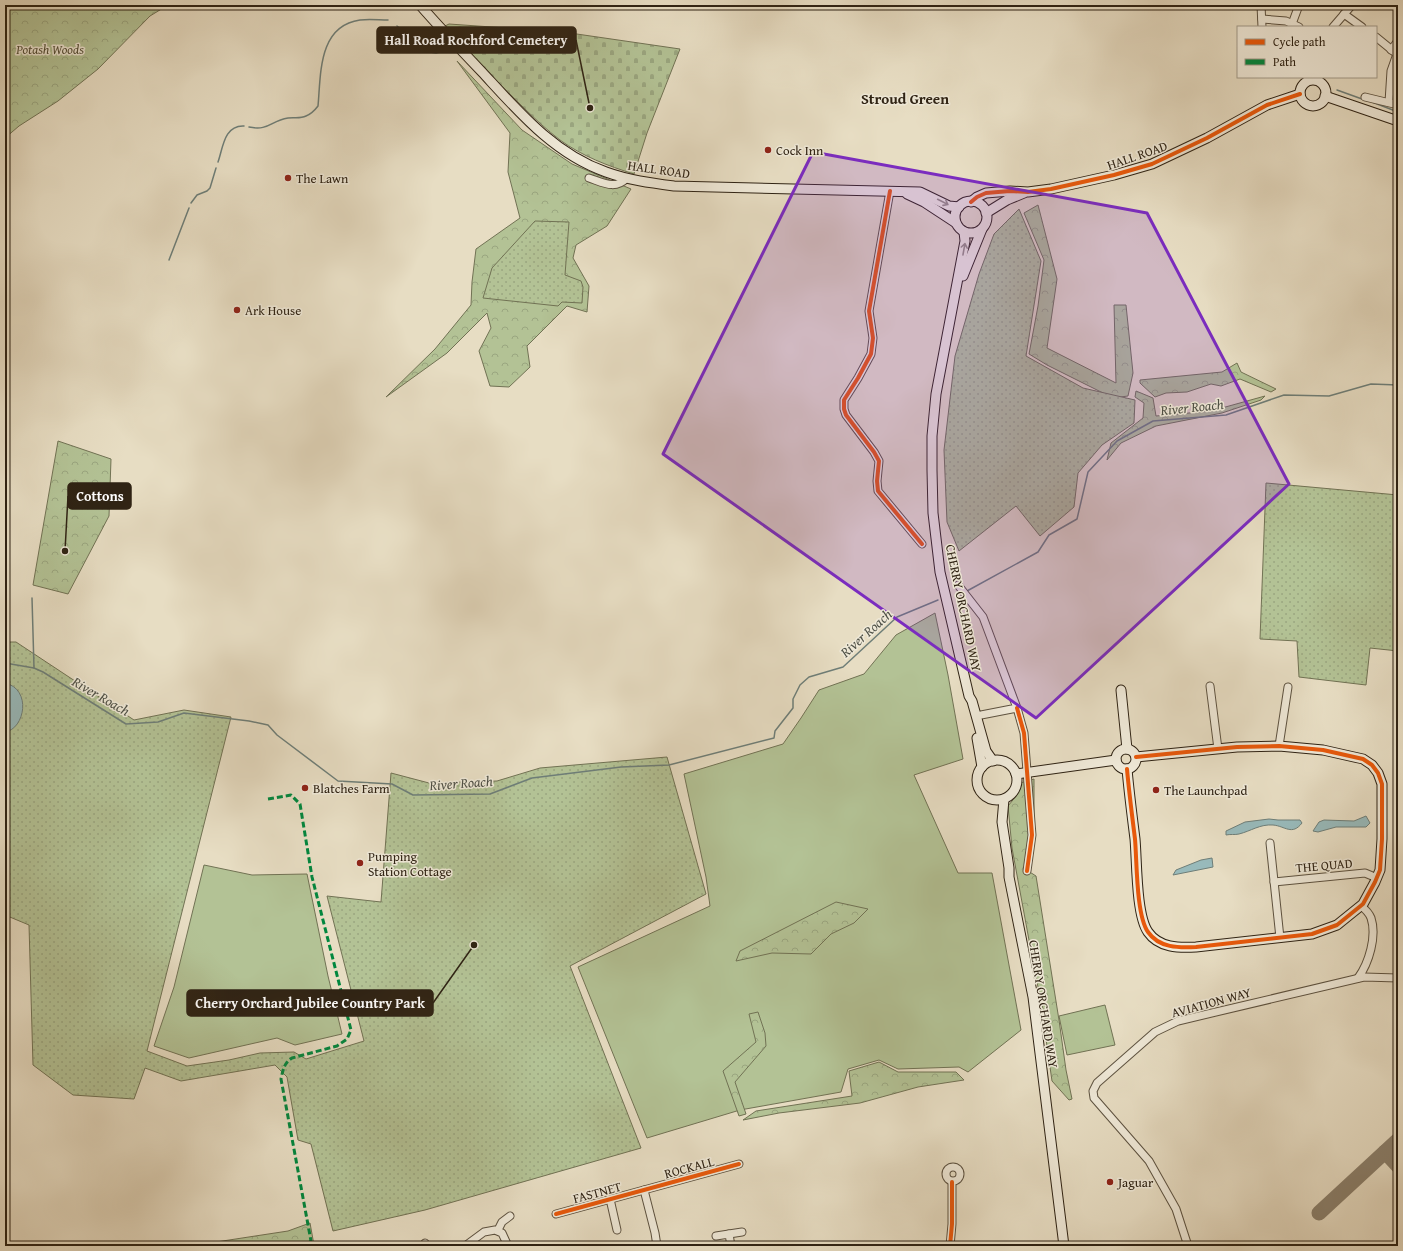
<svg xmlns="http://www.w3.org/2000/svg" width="1403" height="1251" viewBox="0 0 1403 1251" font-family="'Gentium Book Plus',serif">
<defs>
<pattern id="forest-crowns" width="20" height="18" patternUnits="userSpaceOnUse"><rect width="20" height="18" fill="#b3c295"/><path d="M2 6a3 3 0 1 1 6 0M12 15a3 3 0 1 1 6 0" fill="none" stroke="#9aa680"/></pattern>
<pattern id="cemetery-stones" width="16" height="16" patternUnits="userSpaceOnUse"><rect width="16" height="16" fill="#b3c295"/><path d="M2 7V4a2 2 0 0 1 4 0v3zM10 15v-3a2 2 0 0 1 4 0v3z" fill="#9aa680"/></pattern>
<pattern id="park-dots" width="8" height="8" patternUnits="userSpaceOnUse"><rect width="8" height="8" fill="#b3c295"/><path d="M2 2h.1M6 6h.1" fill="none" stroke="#9aa680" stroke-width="1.8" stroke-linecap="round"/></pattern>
</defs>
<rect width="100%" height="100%" fill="#e7ddc3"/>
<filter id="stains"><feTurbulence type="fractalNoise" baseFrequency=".005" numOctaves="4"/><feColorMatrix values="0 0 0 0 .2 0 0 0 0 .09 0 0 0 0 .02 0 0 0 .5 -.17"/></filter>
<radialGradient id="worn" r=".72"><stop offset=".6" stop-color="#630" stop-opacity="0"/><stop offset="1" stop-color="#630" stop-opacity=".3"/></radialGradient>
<!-- grass -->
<g fill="#b3c295" stroke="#717254">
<path d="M 935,613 L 948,675 L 963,759 L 914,775 L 958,873 L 992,873 L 1021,1030 L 968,1072 L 959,1067 L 898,1069 L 879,1060 L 848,1069 L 841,1092 L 740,1110 L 647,1138 L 578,967 L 710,906 L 706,877 L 684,774 L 783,744 L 801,718 L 819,690 L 864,674 L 896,635 Z"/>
<path d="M 204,865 L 252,875 L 307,874 L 328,976 L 342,1034 L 295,1045 L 277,1038 L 189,1058 L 154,1046 L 174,987 Z"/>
<path d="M 1105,1005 L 1115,1045 L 1067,1055 L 1059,1016 Z"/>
</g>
<!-- forest -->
<g fill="url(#forest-crowns)" stroke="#717254">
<path d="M 5,5 L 168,5 L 150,16 L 98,69 L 58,101 L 19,126 L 5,138 Z"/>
<path d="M 457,61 L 522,130 L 572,164 L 631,189 L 607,226 L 576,245 L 573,258 L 589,286 L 587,312 L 567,306 L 527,346 L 530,367 L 509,387 L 490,386 L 479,351 L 491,328 L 487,313 L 447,353 L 386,397 L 435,349 L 471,305 L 472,282 L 476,249 L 520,218 L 508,172 L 510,133 Z"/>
<path d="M 1038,205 L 1057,279 L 1047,348 L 1116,383 L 1114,305 L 1126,305 L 1133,373 L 1128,396 L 1113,398 L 1047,365 L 1029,354 L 1038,306 L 1044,260 L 1024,213 Z"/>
<path d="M 1237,363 L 1241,372 L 1276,389 L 1271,392 L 1240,379 L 1221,386 L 1211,384 L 1187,392 L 1166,393 L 1155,397 L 1140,383 L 1140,380 L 1222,372 Z"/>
<path d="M 1136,391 L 1153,398 L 1156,416 L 1211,411 L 1265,396 L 1261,400 L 1222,413 L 1156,426 L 1121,443 L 1107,460 L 1111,443 L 1143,418 L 1144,403 L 1135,397 Z"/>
<path d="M 58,441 L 111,459 L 109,516 L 68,594 L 33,585 Z"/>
<path d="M 1034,779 L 1034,831 L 1025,869 L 1036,876 L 1059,1020 L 1066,1070 L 1072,1099 L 1069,1100 L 1052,1081 L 1046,1039 L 1047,1027 L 1036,978 L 1012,848 L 1008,806 L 1017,795 L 1020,783 Z"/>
<path d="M 836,902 L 868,909 L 854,923 L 831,934 L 811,954 L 772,953 L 736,961 L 740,951 Z"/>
<path d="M 758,1012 L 765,1033 L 766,1046 L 735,1082 L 746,1114 L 739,1116 L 723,1071 L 756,1042 L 749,1014 Z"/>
<path d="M 879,1062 L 898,1072 L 956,1072 L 964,1080 L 918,1087 L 860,1103 L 779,1113 L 743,1120 L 756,1111 L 852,1096 L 849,1071 Z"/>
<path d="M 310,1223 L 314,1245 L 312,1246 L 202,1246 L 203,1244 L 288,1231 Z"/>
</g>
<!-- cemetery -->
<path fill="url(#cemetery-stones)" stroke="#717254" d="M 449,24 L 563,32 L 680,49 L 647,133 L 634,174 C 608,166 582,156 560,140 C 547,130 535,119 523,107 C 496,81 470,54 445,26 Z"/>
<!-- park -->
<g fill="url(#park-dots)" stroke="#717254">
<path d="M 1019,209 L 1041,261 L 1026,356 L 1083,388 L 1135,400 L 1134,423 L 1102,445 L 1078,473 L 1074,507 L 1040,536 L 1016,506 L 959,551 L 947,522 L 944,450 L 955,356 L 979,274 L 994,234 Z"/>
<path d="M 535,221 L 569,222 L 565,275 L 581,281 L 583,287 L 582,303 L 562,302 L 558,306 L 483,298 L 492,268 Z"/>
<path d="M 1266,483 L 1398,495 L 1398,651 L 1370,648 L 1366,685 L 1299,677 L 1297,641 L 1260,639 Z"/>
<path d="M 5,642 L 16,642 L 134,720 L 184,710 L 231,717 L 147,1051 L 187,1066 L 229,1060 L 260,1053 L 294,1052 L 306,1059 L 364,1041 L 327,896 L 381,902 L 391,773 L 429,783 L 497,781 L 540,768 L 667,757 L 706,894 L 570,966 L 641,1148 L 425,1210 L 333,1231 L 311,1144 L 298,1140 L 287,1077 L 275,1065 L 181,1081 L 145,1068 L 134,1099 L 73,1095 L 33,1065 L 29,925 L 5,915 Z"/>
</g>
<!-- water -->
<g fill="#98babb" stroke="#6e7e78">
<path d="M 5,683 C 32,689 25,729 5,732 Z"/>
<path d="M 1366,816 L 1370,823 L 1366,827 L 1336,827 L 1318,832 L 1313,831 L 1319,822 L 1324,820 L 1354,821 Z"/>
<path d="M 1269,819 L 1278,820 L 1300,820 L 1302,823 C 1292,836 1285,826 1273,825 C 1260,824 1251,831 1239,834 C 1235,835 1230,834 1226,835 L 1226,831 L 1245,822 Z"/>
<path d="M 1212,858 L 1213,867 L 1173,875 L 1176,870 L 1201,860 Z"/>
</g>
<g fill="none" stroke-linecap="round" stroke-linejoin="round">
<!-- stream -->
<g stroke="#6e7e78" stroke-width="1.5">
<path d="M 397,26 L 430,52 L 436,53 L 440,52"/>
<path d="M 1337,90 L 1362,99"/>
<path d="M 1372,102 L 1398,112"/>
<path d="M 249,127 C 269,131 270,121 288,118 C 294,117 300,119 306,116 C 311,114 315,110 318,106 C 321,74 318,26 360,20 C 369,19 379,20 388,20"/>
<path d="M 218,162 C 223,148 224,125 244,126"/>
<path d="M 191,203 L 197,195 L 207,191 L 210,188 L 216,168"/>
<path d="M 169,260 L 189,208"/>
<path d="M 967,591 L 1038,552 L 1049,535 L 1077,519 L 1088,472 L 1117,441 L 1153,421 L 1226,415 L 1284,395 L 1329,396 L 1371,384 L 1398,385"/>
<path d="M 32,598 L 34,668"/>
<path d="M 5,663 L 34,668 L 43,672 L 126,724 L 158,722 L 184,713 L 249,721 L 268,725 L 277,735 L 338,781 L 392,784 L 413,795 L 490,794 L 532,778 L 621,767 L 669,765 L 774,738 L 775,731 L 793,708 L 793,699 L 800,685 L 809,677 L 843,667 L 897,617 L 938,600"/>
</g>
<!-- taxiway -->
<g stroke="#8b806c" stroke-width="15">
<path d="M 1385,1152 L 1398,1166"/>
<path d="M 1319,1213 L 1398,1140"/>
</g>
<defs>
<g id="street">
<path d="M 1261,5 L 1262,27"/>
<path d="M 1344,14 L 1362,27"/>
<path d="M 1262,19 L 1286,21 L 1299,27"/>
<path d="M 1292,24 L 1299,5"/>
<path d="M 1333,27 L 1352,5"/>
<path d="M 1376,37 L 1398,55"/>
<path d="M 1391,50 L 1398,41"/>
<path d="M 1316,80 L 1316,77"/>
<path d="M 1365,97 L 1398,105"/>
<path d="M 1389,102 L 1391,71 L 1397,54"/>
<path d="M 589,178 C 604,183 615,190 627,178"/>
<path d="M 890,191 L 869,311 L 873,338 L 871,354 L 858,378 L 844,400 L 844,409 L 846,415 L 874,452 L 879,461 L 877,481 L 878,491 L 922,544"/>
<path d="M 958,585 L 983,617 L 1017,708 L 976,716"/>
<path d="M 1210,686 L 1218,749"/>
<path d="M 1017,708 L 1024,733 L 1032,835 L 1027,871"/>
<path d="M 1279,746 L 1288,687"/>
<path d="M 1270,843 L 1280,938"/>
<path d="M 1274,882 L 1365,873 L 1377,878"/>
<path d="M 1358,978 C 1369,963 1377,936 1371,918 C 1369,913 1365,909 1361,906"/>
<circle cx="953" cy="1174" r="7"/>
<path d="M 644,1190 L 655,1233 L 657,1246"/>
<path d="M 610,1199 L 617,1230"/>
<path d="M 556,1214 L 739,1164"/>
<path d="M 498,1230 L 502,1222 L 510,1216"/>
<path d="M 729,1234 L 742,1232"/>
<path d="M 716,1236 L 729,1234 L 731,1246"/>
<path d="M 425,1243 L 426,1246"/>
<path d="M 465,1246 L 484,1232 L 495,1230 L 502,1233 L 508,1246"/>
<path d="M 950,1246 L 952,1224 L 952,1182"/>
<path d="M 1188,1246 L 1176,1209 L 1149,1161 L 1094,1098 L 1093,1091 L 1097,1083 L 1155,1032 L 1178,1021 L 1364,977 L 1398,978"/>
</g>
<g id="secondary">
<path d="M 420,5 C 440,28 461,50 482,72 C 518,111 554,154 606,172 C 628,180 651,183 674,186 L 920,192 L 949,206 L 959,207"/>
<circle cx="1313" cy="93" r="13"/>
<path d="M 1325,96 L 1398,121"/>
<path d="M 907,194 L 924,202 L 956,223"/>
<circle cx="971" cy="217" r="16"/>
<path d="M 971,202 L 977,197 L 986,193 L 1010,191 L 1028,192 L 1051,189 L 1114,175 L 1152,164 L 1207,138 L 1267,105 L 1300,94"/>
<path d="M 986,213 L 1007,200 L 1024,193"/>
<path d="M 964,232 L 965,241 L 936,394 L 932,436 L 932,470 L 933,513 L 940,572 L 969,696 L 972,701 L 986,751 L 993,761"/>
<path d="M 963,276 L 982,229"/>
<path d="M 1121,690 L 1127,749"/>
<path d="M 977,738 L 982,767"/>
<circle cx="1126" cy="759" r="10"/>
<circle cx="997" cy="780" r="20"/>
<path d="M 1127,769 C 1129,792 1132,815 1135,839 C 1137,861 1136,915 1148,932 C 1159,948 1179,948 1196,947 L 1312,934 L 1337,925 L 1363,904 L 1375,882 L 1380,870 L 1382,839 L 1382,784 L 1378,773 L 1372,765 L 1363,759 L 1323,750 L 1279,746 L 1237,747 L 1136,757"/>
<path d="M 1016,774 L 1116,760"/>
<path d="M 1004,799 L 1002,822 L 1009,868 L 1009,877 L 1033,997 L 1064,1246"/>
</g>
</defs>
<!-- street casing -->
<use href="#street" stroke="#5d5240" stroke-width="9"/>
<!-- secondary casing -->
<use href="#secondary" stroke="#2f2314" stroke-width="11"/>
<!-- street -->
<use href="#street" stroke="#efe9d8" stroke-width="7"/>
<!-- secondary -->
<use href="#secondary" stroke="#efe9d8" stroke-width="9"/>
<!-- quiet -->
<path stroke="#00873e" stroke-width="3" stroke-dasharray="6 3" stroke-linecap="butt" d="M 268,799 L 291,795 L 300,804 L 312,877 L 351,1030 L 347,1039 L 337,1046 L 292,1058 C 284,1063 283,1070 281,1079 L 311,1241 L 305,1246"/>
<defs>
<g id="cycleway">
<path d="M 890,191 L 869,311 L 873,338 L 871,354 L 858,378 L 844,400 L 844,409 L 846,415 L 874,452 L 879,461 L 877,481 L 878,491 L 922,544"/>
<path d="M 971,202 L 977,197 L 986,193 L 1010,191 L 1028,192 L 1051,189 L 1114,175 L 1152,164 L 1207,138 L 1267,105 L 1300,94"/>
<path d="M 1017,708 L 1024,733 L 1032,835 L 1027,871"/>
<path d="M 1127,769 C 1129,792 1132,815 1135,839 C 1137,861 1136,915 1148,932 C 1159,948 1179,948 1196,947 L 1312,934 L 1337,925 L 1363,904 L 1375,882 L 1380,870 L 1382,839 L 1382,784 L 1378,773 L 1372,765 L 1363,759 L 1323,750 L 1279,746 L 1237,747 L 1136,757"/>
<path d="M 556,1214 L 739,1164"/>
<path d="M 950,1246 L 952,1224 L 952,1182"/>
</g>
</defs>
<!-- cycleway casing -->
<use href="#cycleway" stroke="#efe9d8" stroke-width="6"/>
<!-- cycleway -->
<use href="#cycleway" stroke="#e8590c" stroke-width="4"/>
</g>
<!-- one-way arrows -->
<defs><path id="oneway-shaft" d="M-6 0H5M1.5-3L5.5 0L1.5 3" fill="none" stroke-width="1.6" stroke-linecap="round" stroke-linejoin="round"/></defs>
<g stroke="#999080">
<use href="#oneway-shaft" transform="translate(943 202) rotate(27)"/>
<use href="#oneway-shaft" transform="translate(964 249) rotate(-80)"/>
</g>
<!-- marked area -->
<path fill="#7b2cbf" fill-opacity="0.2" stroke="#7b2cbf" stroke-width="3" stroke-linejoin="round" d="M 813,152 L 1147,213 L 1289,484 L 1036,718 L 663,454 Z"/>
<!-- markers -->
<g fill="#8f2418" stroke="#efe9d8" stroke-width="1.5">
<circle cx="768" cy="150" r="4"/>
<circle cx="288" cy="178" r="4"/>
<circle cx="237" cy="310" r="4"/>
<circle cx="305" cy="788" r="4"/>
<circle cx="1156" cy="790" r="4"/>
<circle cx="360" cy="863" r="4"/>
<circle cx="1110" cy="1182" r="4"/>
</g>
<g text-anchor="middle" stroke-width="3" stroke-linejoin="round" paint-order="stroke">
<!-- park labels -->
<g font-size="13" font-style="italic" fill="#504b34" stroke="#efe9d8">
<text x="50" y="54">Potash Woods</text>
</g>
<!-- poi labels -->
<g font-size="13" fill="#2f2314" stroke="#efe9d8" text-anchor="start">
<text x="776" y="155">Cock Inn</text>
<text x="296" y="183">The Lawn</text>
<text x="245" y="315">Ark House</text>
<text x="313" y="793">Blatches Farm</text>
<text x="1164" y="795">The Launchpad</text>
<text x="368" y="861">Pumping<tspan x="368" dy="15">Station Cottage</tspan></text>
<text x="1118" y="1187">Jaguar</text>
</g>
<!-- street labels -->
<g font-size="13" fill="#2f2314" stroke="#efe9d8">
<text transform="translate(1137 155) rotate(-19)" y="5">HALL ROAD</text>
<text transform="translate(659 169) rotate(8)" y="5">HALL ROAD</text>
<text transform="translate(964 608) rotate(78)" y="5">CHERRY ORCHARD WAY</text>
<text transform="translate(1324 865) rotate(-5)" y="5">THE QUAD</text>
<text transform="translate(1211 1002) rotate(-15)" y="5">AVIATION WAY</text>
<text transform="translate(1044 1004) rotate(81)" y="5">CHERRY ORCHARD WAY</text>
<text transform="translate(689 1167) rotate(-15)" y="5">ROCKALL</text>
<text transform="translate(597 1192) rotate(-15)" y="5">FASTNET</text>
</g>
<!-- water labels -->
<g font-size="14" font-style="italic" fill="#4e5046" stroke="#efe9d8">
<text transform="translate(1192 407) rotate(-6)" y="5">River Roach</text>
<text transform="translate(866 633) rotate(-42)" y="5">River Roach</text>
<text transform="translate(101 696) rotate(30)" y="5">River Roach</text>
<text transform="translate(461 783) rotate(-4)" y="5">River Roach</text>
</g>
<!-- quarter labels -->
<g font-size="15" font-weight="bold" fill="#2f2314" stroke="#efe9d8">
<text x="905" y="104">Stroud Green</text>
</g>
</g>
<!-- callouts -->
<path fill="none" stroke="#2f2314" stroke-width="1.5" d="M590 108L576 40M65 551L68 496M474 945L433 1003"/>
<g fill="#2f2314" stroke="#efe9d8" stroke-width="1.5">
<circle cx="590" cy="108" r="4"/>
<circle cx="65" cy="551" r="4"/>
<circle cx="474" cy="945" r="4"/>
</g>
<g fill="#2f2314" stroke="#2f2314" stroke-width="1.5">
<rect x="377" y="27" width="199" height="26" rx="4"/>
<rect x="68" y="483" width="63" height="26" rx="4"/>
<rect x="187" y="990" width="246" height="26" rx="4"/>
</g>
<g font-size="14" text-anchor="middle" font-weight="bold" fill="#fff">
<text x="476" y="45">Hall Road Rochford Cemetery</text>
<text x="100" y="501">Cottons</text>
<text x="310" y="1008">Cherry Orchard Jubilee Country Park</text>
</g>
<!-- margin -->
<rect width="1403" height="1251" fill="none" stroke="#e7ddc3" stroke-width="20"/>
<rect x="6" y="6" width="1391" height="1239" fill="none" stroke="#2f2314" stroke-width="2"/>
<rect x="10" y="10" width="1383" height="1231" fill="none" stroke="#2f2314"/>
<!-- legend -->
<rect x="1237" y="26" width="140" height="52" fill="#efe9d8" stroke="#a29a8a"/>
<rect x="1245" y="39" width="20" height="6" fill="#e8590c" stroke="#a29a8a"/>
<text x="1273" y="46" font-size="12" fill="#2f2314">Cycle path</text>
<rect x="1245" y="59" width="20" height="6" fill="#00873e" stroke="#a29a8a"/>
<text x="1273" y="66" font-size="12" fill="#2f2314">Path</text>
<rect width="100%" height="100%" filter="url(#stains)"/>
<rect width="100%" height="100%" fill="url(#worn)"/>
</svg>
